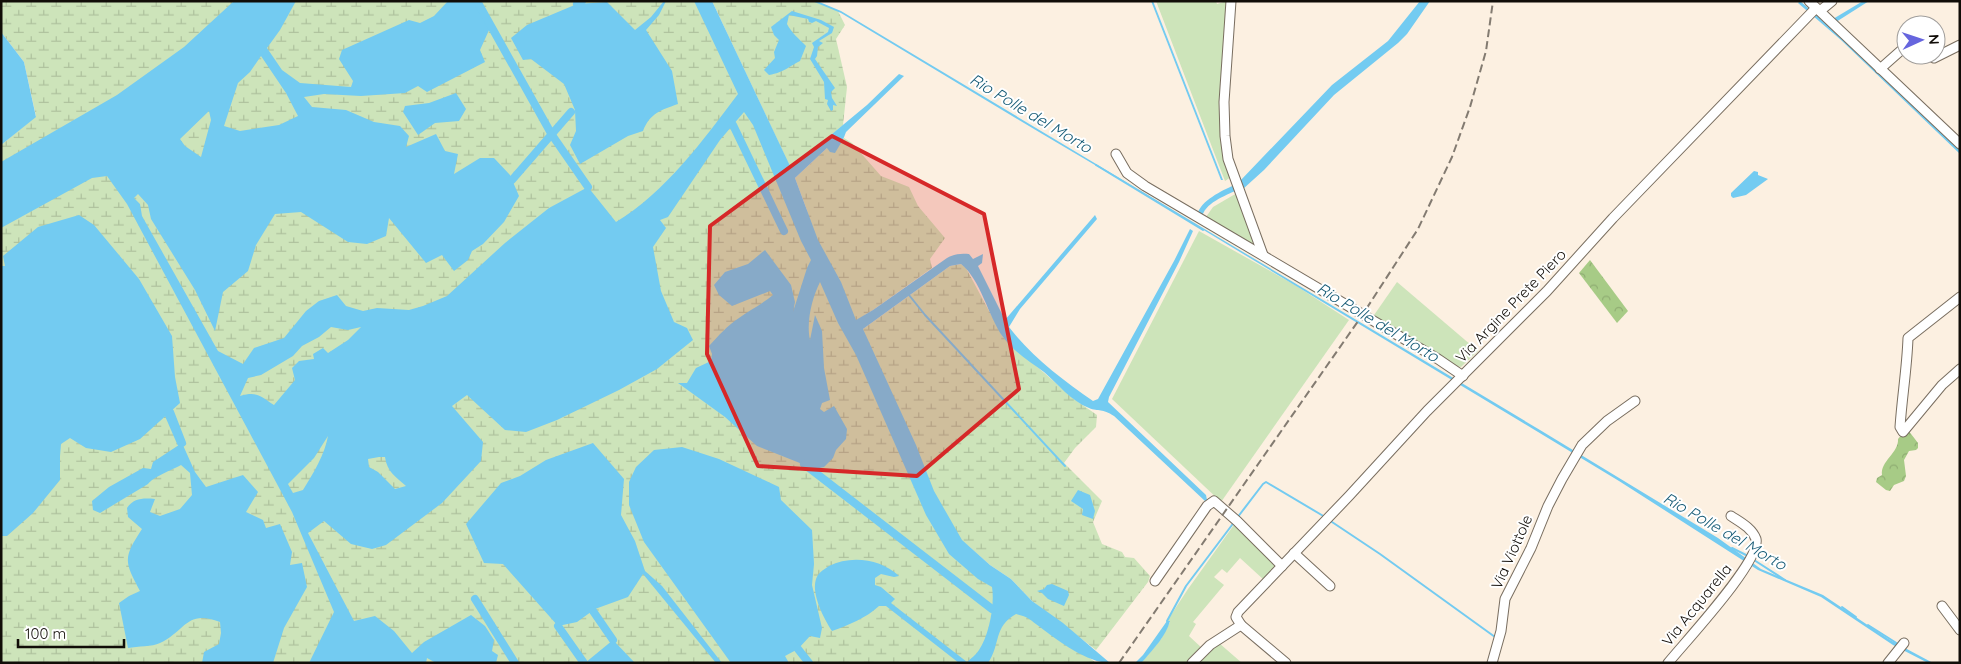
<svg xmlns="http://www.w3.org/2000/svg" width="1961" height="664" viewBox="0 0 1961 664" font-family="Quicksand,sans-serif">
<defs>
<pattern id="forest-crowns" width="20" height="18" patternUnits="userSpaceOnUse" patternTransform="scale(1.25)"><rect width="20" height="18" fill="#a7cb86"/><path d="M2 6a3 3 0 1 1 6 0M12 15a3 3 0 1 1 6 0" fill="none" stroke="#8fad72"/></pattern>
<pattern id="wetland-marsh" width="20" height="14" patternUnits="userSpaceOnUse" patternTransform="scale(1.25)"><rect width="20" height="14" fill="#cde4ba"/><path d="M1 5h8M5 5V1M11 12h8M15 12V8" fill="none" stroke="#afc29e"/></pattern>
</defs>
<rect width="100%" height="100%" fill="#fcf0e1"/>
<!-- grass -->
<g fill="#cde4ba">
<path d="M 1156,1 L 1216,1 L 1217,4 L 1227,1 L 1222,72 L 1231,177 L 1225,181 Z"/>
<path d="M 1237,193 L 1258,248 L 1206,217 L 1213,207 Z"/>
<path d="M 1199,231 L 1295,285 L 1349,320 L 1221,502 L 1112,399 Z"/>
<path d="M 1397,282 L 1478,351 L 1461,367 L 1451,365 L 1372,318 Z"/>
<path d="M 1236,522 L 1278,565 L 1264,580 L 1240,558 L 1227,573 L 1222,569 L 1214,577 L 1224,585 L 1193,622 L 1196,624 L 1189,636 L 1203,649 L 1219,643 L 1242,663 L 1141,663 L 1161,639 L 1170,622 L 1167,621 L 1188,589 Z"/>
</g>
<!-- forest -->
<g fill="url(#forest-crowns)">
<path d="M 1590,260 L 1628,311 L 1617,323 L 1579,273 Z"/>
<path d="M 1908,430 L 1918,443 L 1918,448 L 1916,450 L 1909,451 L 1904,460 L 1906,476 L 1904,481 L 1894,485 L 1890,491 L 1886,490 L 1876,482 L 1877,478 L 1882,475 C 1880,461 1899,453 1898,439 L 1903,433 Z"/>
</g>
<!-- wetland -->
<g fill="url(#wetland-marsh)">
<path d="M 1,1 L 707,1 L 808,213 L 795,178 L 827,148 L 838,147 L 839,144 L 844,138 L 852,143 L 881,176 L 909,187 L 918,206 L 945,238 L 930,259 L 932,268 L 873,310 L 857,320 L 863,329 L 950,266 L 961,264 L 966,268 L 1003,337 L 1074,399 L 1097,415 L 1096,427 L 1075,448 L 1064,463 L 1102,501 L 1093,522 L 1102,544 L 1122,552 L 1125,557 L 1134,558 L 1150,576 L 1148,582 L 1096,650 L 1032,601 L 1011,579 L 990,565 L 965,543 L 976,566 L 1096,663 L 1,663 L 1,145 L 36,116 L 24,62 L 1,32 Z"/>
<path d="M 712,1 L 816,1 L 838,11 L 845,25 L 836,39 L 847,87 L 843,125 L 791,169 Z"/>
</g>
<!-- water -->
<g fill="#73cbf1" fill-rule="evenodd">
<path d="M 234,1 L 296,1 L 280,30 L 267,48 L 282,70 L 300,83 L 351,87 L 353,81 L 339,59 L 342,50 L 409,20 L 420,23 L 434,16 L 448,1 L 477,1 L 490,28 L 480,50 L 485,62 L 427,92 L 418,86 L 405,93 L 361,96 L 324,94 L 304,97 L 312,107 L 346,110 L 374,122 L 400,126 L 409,136 L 406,147 L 436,134 L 445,151 L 458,154 L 454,174 L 480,158 L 494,158 L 510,175 L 519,196 L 504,222 L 483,244 L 472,251 L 468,260 L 454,271 L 442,255 L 426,263 L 389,218 L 386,236 L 367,244 L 348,242 L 301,212 L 275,214 L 256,245 L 248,271 L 223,292 L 215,331 L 195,290 L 151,219 L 148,205 L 138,194 L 134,198 L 140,204 L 142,216 L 218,351 L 243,364 L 254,348 L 284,338 L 306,311 L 319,301 L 337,295 L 346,306 L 363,311 L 377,308 L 409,310 L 423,306 L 447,296 L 505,243 L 549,208 L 588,187 L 616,222 C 665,193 704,139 738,94 L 694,1 L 712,1 L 791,168 L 867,105 L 899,74 L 904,76 L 846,132 C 844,139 839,146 835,153 L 830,152 L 827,148 L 795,178 L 818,240 L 841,282 L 856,320 L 873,310 L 947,258 C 954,254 961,253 969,254 L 973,259 L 983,254 L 982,263 L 978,266 L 1005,320 L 1095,215 L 1097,219 L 1020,309 L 1009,327 C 1032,357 1062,379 1093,401 L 1098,399 L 1174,261 L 1190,229 L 1193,231 L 1179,262 L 1109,397 L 1108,402 L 1206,495 L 1207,500 L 1205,501 L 1114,416 C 1102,408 1099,412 1089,408 C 1071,401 1058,384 1044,372 C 1029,361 1014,352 1003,337 C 988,316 981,280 961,264 L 950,266 L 863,329 L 916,445 L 934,491 L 962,540 L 990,565 L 1011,579 L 1032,601 L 1063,623 L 1110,663 C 1088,663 1058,641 1040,627 C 1030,620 1029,617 1016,614 C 993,627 1001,644 988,663 L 959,663 L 886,606 L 879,606 C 866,618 849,625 832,631 C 824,619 811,594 816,579 C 818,573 823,570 829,566 C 851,555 881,559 899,576 L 894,577 L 881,574 L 875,578 L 875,585 L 881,587 L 895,599 L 891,603 L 967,662 C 971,658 976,655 979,650 C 989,635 995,605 992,587 L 978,579 L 949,554 L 926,515 L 856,355 L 838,323 L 820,282 C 812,298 806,322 810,340 L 815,315 L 822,331 L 824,368 L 830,400 L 822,403 L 820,409 L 824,412 L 834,406 L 847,429 L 846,439 L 836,450 L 833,458 L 824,467 L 815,469 L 757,446 L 725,417 L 678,383 L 687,383 L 696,368 L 711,361 L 712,354 L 709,346 C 718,336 728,325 739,318 C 750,310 762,304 773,295 L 770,291 L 732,306 L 719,295 L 714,285 L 725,272 L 748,264 L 765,250 L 791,285 L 795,302 L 793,312 L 807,268 L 811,260 L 801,241 L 753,125 L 744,112 L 720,140 L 668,217 L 660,220 L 666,228 L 653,247 L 661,291 L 674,322 L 687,328 L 693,340 L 657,369 L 619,390 L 557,420 L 526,432 L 505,430 L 467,395 L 452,406 L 483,442 L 481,461 L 442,503 L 386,545 L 372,549 L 351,544 L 324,521 L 308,533 L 354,621 L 375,616 L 394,631 L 412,653 L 424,642 L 471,615 L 485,626 L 494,640 L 492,651 L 498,655 L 496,663 L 436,663 L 427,658 L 426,663 L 309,663 L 334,612 L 292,512 L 127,204 L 107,176 L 92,178 L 1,228 L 1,162 L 117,95 L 184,47 ZM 261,56 L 286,93 L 298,116 L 279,125 L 240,131 L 224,126 L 238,83 L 250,72 ZM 209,111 L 211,120 L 201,157 L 185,146 L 180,139 ZM 331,327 L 348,330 L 361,327 L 348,340 L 328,353 L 323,348 L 313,354 L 314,359 L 299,361 L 292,368 L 295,380 L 274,405 C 260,396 257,391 240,396 L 248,378 L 261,375 L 293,356 L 302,346 L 319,337 ZM 328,436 C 325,454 313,474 303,490 L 293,493 L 288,484 L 314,458 ZM 379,457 L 385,457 C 387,472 396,477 406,486 L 395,489 L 378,472 L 369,467 L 368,459 Z"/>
<path d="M 664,1 L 666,1 L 659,15 L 646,30 L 672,71 L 678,104 C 661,110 650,113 643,131 L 628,136 L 580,164 L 570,145 L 576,131 L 575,110 L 564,84 L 531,59 L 523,60 L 511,38 L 527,25 L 577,4 L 607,2 L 635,30 L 651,17 Z"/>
<path d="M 812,1 L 817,1 L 841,11 L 1540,430 L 1718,538 L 1761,569 L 1823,595 L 1890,640 L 1933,663 L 1928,663 L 1893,645 L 1821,597 L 1758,570 L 1619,481 L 1144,194 L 1039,132 L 841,13 Z"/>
<path d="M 1151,1 L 1153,1 L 1223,180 L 1221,180 Z"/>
<path d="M 1420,1 L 1430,1 L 1407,34 L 1398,43 L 1334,95 L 1264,170 L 1243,189 L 1240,181 L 1332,85 L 1388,41 Z"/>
<path d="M 1800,1 L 1829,26 L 1960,151 L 1960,154 L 1841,40 L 1798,3 Z"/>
<path d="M 1863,1 L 1869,1 L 1836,22 L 1833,19 Z"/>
<path d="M 792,11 L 821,20 L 834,27 L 832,33 L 819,41 L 823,43 L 818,47 L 817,56 L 815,59 L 835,88 L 831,92 L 832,98 L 837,106 L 833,105 L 833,110 L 831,111 L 827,104 L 828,100 L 825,99 L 824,82 L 810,59 L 814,47 L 812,43 L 828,32 L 829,28 L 816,21 L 812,23 L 809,22 L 808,19 L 789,15 L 787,24 C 791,32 799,39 806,46 L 800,61 C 786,68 785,72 769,75 L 764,70 L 775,58 L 774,52 L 779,40 L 774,35 L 771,27 Z"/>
<path d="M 1,32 L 24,62 L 36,117 L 1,145 Z"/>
<path d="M 456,93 L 466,109 L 459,121 L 435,123 L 418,135 L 403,112 L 405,106 L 429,103 Z"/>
<path d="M 1754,171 L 1758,172 L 1758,175 L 1768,179 L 1746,195 L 1733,198 L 1731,196 L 1731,193 Z"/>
<path d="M 1234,185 L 1237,190 C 1225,196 1204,203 1202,218 L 1197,215 C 1201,200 1222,191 1234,185 Z"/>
<path d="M 79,215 L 94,225 L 139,279 L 172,336 L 175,377 L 180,403 L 140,439 L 111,452 L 86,448 L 70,438 L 61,444 L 60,456 L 60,480 L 33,513 L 7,536 L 1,536 L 1,266 L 5,266 L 3,256 L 38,227 Z"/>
<path d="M 182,443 L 195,472 L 206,487 L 243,475 L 258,492 L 246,512 L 263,520 L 266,528 L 280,524 L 292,552 L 290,565 L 302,563 L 307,587 L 284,628 L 273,663 L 202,663 L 204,652 L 219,644 L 221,633 L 220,622 C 186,609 186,631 160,643 C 152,647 138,646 128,648 L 119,603 L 129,596 L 140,591 C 124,561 123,558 142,529 L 128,517 L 127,508 C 134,498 143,498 155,499 L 150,512 L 160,516 L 180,509 L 192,495 L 190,473 L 181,465 C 172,470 153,477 148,484 L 100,513 L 93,510 L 92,501 L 109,487 L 143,468 L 151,469 L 153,462 Z"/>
<path d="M 593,443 L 624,479 L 621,515 L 635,541 L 645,571 L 662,586 L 722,663 L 716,663 L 643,574 L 628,597 L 595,609 L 577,622 L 558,626 L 503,564 L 484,563 L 466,524 L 501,483 L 520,476 L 546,460 Z"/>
<path d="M 682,447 L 719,459 L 779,487 L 781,500 L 812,530 L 814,564 L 812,585 L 822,628 L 820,638 L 810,636 L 798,649 L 785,656 L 789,663 L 731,663 L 644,542 L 629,505 L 629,482 L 636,467 L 654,450 Z"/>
<path d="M 1078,490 L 1090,495 L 1095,511 L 1093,519 L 1082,515 L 1083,509 L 1071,501 Z"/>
<path d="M 1052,584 L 1068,591 L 1069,595 L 1064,606 L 1048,599 L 1042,593 L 1037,591 L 1044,589 L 1047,585 Z"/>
<path d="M 1167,621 L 1170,621 C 1166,636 1154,648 1144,660 L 1141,663 L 1135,663 L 1143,655 Z"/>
<path d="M 613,640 L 635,663 L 585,663 Z"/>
</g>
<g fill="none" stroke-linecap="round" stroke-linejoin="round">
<!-- stream -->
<g stroke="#73cbf1" stroke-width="2">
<path d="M 1936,129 L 1960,151"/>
<path d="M 1096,165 L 1203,230"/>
<path d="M 909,295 L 925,315 L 1065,466"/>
<path d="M 1237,518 L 1263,484 L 1266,482 L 1325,517"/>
<path d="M 1329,520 L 1380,554 L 1495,637"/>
<path d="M 1732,548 L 1748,556"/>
<path d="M 1754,560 L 1785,580"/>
<path d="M 1842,607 L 1856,617"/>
<path d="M 1167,621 L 1186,586 L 1235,521"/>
<path d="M 1868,625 L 1898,644"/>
</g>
<!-- canal -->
<g stroke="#73cbf1" stroke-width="8">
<path d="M 477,1 L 552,135 L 588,187"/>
<path d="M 577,4 L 582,1"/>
<path d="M 733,125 L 784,231"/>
<path d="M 512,180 L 571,112"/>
<path d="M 170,412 L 182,443 L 181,443 L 168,413 Z"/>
<path d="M 804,464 L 992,609"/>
<path d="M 475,599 L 515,663"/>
<path d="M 593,611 L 613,640"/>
<path d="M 558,626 L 584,663"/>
<path d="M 798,649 L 809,663"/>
</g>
<defs>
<g id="street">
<path d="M 1231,1 L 1224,102 L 1225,136 L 1228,159 L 1263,255"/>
<path d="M 1809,1 L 1960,144"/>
<path d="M 1820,11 L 1832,1"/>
<path d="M 1928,55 L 1934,58 L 1960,45"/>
<path d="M 1880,69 L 1906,46"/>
<path d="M 1116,154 L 1127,173 L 1145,186 L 1438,359 L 1463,376"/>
<path d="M 1960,297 L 1908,338 C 1907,368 1902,397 1900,427 L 1903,432 L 1942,385 L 1960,369"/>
<path d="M 1294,553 L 1330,586"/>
<path d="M 1155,581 L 1207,506 L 1214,501 L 1237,521 L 1282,566"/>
<path d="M 1942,606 L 1960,630"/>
<path d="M 1241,625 L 1286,663"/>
<path d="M 1192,663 L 1210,645 L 1241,625 L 1236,617 L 1238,612 L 1349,496 L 1427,411 L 1547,291 L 1613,218 L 1816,8"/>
<path d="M 1492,663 L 1501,631 L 1505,599 L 1531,548 L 1548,506 L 1562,479 L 1582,445 L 1607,421 L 1635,401"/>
<path d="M 1668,663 C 1684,643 1762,560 1756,539 C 1752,528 1740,522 1731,516"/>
<path d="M 1888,663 L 1904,643"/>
</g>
</defs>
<!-- street casing -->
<use href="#street" stroke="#796e60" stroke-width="11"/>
<!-- street -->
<use href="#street" stroke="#fff" stroke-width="9"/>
<!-- rail -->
<path stroke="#837b71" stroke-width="2" stroke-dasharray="8 4" stroke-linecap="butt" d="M 1119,663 L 1361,317 L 1418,229 L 1452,157 L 1470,107 L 1486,51 L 1493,1"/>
</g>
<!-- marked area -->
<path fill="#d62828" fill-opacity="0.2" stroke="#d62828" stroke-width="4" stroke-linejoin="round" d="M 832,136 L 984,214 L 1019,389 L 917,476 L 758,466 L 707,354 L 710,226 Z"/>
<g text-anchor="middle" stroke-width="4" stroke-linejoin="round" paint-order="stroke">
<!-- street labels -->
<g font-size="15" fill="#110d08" stroke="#fff">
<text transform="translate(1511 306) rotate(-46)" y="5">Via Argine Prete Piero</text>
<text transform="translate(1512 552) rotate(-66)" y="5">Via Viottole</text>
<text transform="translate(1697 605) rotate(-51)" y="5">Via Acquarella</text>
</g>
<!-- water labels -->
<g font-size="16" font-style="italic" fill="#165b76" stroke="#fff">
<text transform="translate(1031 113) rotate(31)" y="6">Rio Polle del Morto</text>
<text transform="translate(1378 322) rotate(31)" y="6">Rio Polle del Morto</text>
<text transform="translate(1725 531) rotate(30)" y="6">Rio Polle del Morto</text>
</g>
</g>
<!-- border -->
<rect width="1961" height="664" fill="none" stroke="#110d08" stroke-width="5"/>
<!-- north arrow -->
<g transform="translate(1921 40) rotate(87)"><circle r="24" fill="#ffffff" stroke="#a09e9c"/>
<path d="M0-4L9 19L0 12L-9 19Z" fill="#6665de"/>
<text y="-8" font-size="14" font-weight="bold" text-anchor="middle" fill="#110d08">N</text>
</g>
<!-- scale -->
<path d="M18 639v8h106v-8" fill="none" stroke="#110d08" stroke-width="2.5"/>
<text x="25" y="639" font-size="15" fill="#110d08" stroke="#ffffff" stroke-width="4" paint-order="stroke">100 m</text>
</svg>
